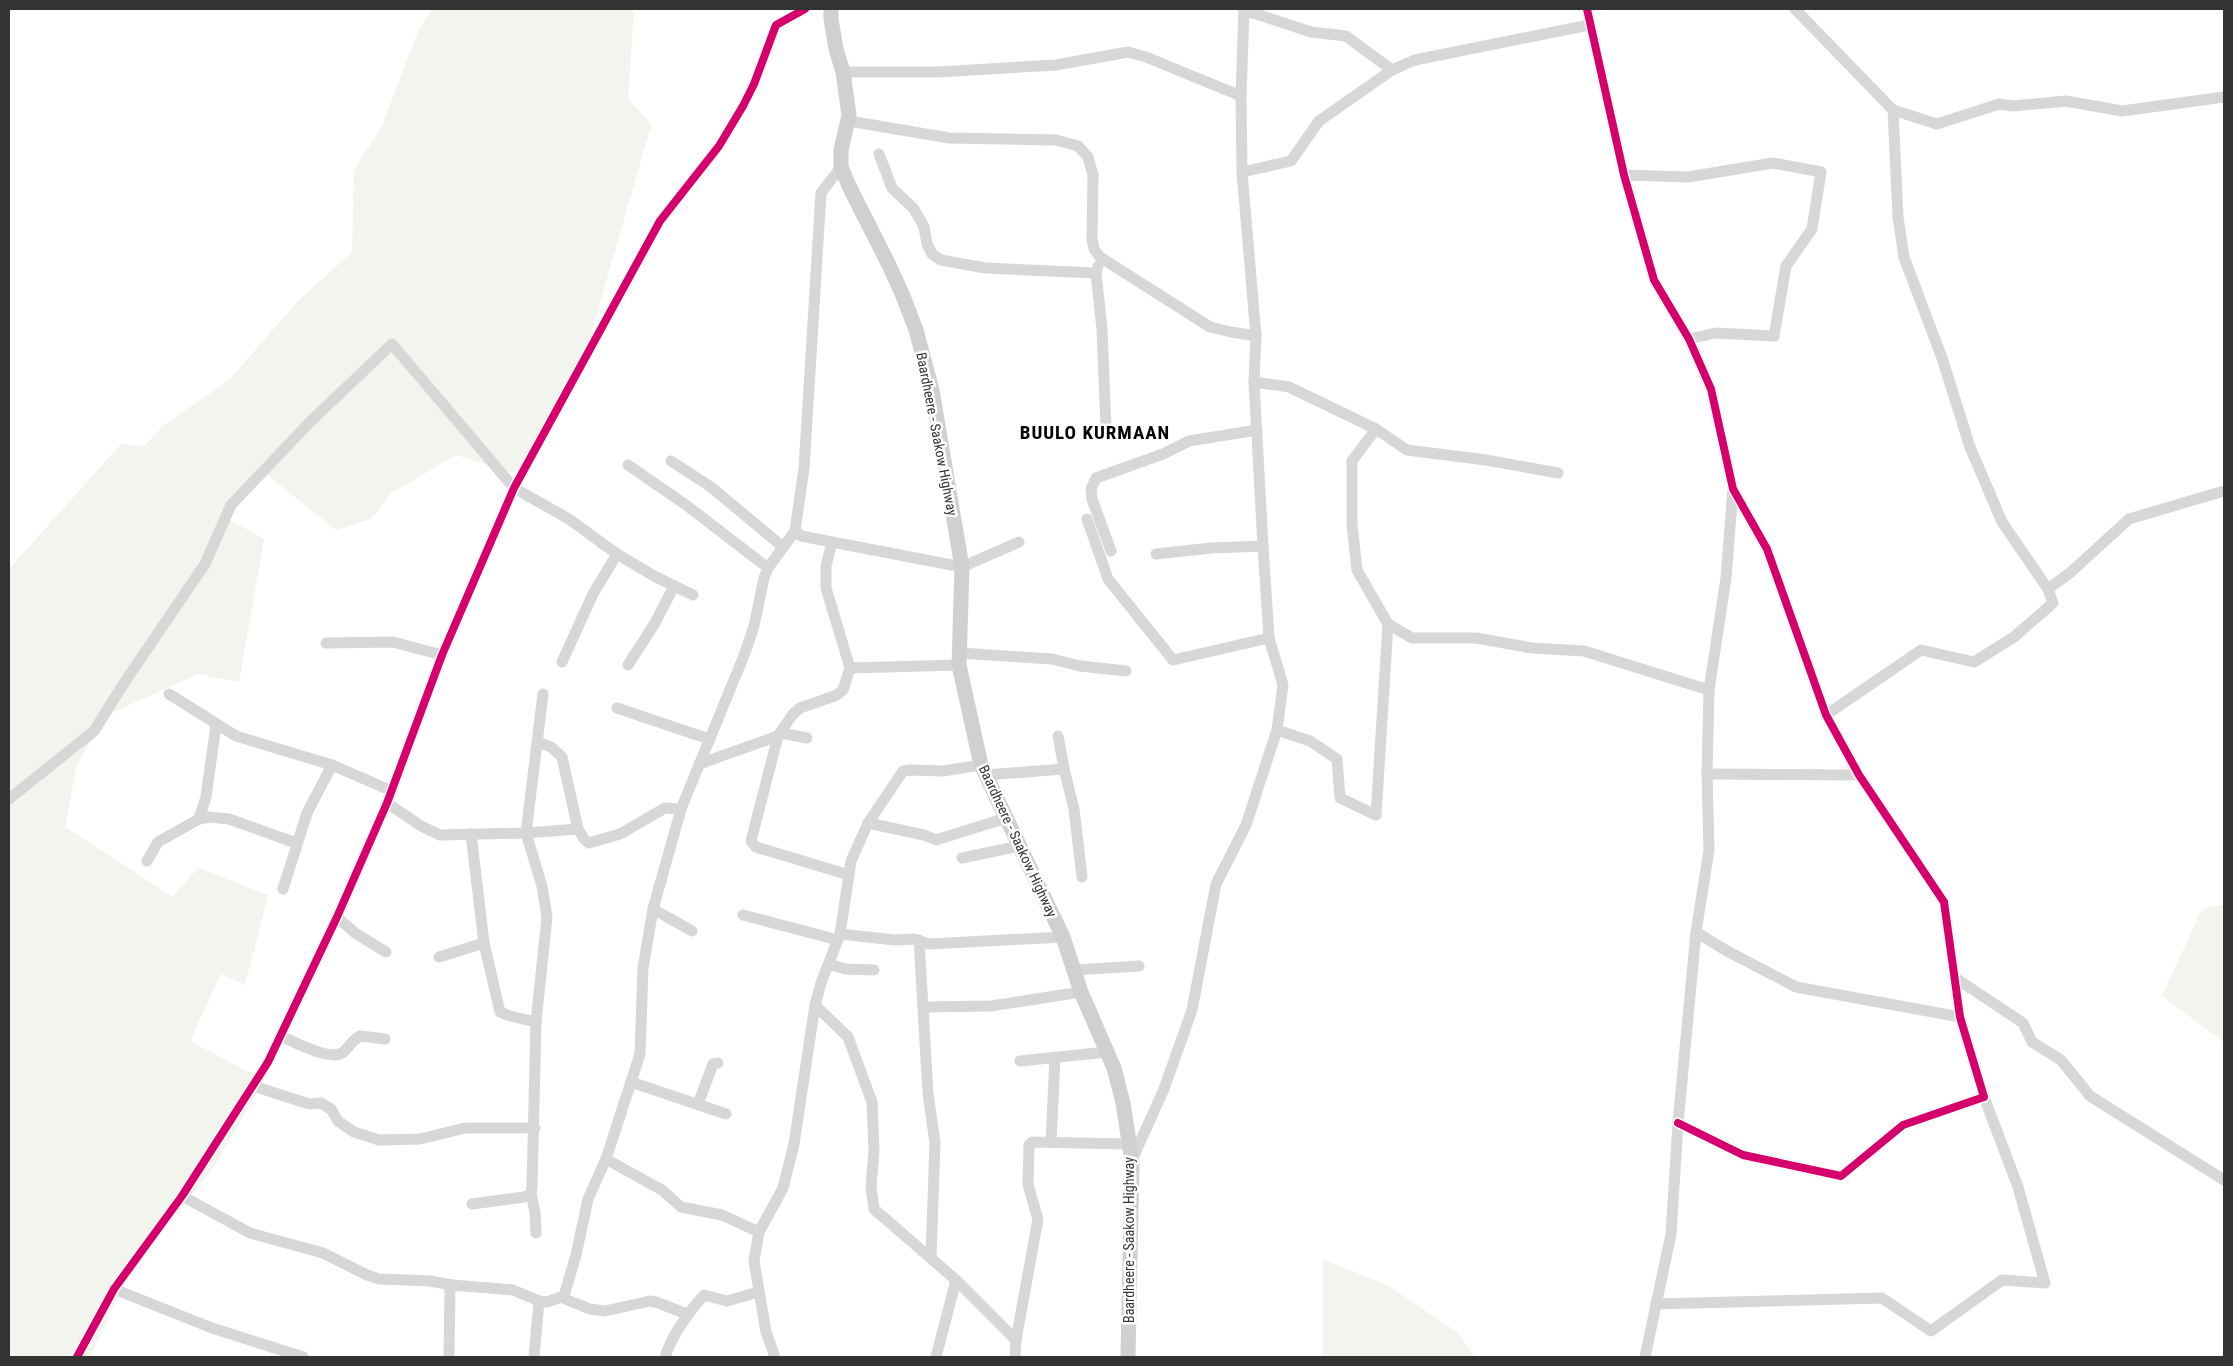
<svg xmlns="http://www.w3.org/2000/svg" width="2233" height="1366" viewBox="0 0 2233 1366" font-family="'Roboto Condensed',sans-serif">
<rect width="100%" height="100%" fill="#fff"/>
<!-- green -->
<g fill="#f1f5ed">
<path d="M 432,9 L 634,9 L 628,98 L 651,125 L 582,366 L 514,473 L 456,455 L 390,494 L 371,519 L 336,530 L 260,469 L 220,514 L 264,539 L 239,682 L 198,674 L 107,715 L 77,764 L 65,827 L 173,897 L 198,868 L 268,895 L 245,985 L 221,974 L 190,1041 L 264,1080 L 214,1167 L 132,1267 L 90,1357 L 9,1357 L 9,569 L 121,444 L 144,446 L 163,426 L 230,379 L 298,301 L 352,252 L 354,169 L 381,128 L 419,29 Z"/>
<path d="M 2224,904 L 2224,1042 L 2162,996 L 2202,909 Z"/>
<path d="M 1323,1259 L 1387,1285 L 1457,1332 L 1475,1357 L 1323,1357 Z"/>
</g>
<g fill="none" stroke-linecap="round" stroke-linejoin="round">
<!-- street -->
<g stroke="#d7d7d7" stroke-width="11">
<path d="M 1587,9 L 1624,175 L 1654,280 L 1689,339 L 1711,389 L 1733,489 L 1767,549 L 1826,715 L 1859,775 L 1944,902 L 1960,1017 L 1984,1097 L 1903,1125 L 1841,1176 L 1743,1155 L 1678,1123"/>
<path d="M 1795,9 L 1893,110 L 1898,217 L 1904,257 L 1942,358 L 1970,447 L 2002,522 L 2048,589 L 2053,603 L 2014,637 L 1974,662 L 1921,650 L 1826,715"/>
<path d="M 1244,10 L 1311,32 L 1346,36 L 1392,70"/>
<path d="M 843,72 L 937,72 L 1056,65 L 1128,52 L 1146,57 L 1241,96"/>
<path d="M 1893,110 L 1937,124 L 1999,104 L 2013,106 L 2066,101 L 2122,111 L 2224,97"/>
<path d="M 849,121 L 949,138 L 1056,140 L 1078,146 L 1088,157 L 1093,175 L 1092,239 L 1094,249 L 1100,257 L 1210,327 L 1231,332 L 1256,336"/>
<path d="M 879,154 L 892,188 L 914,209 L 924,227 L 927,244 L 932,254 L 941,260 L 985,268 L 1096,273"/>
<path d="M 841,167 L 821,193 L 804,468 L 795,531 L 801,536 L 962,567 L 1019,542"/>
<path d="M 1242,172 L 1291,161 L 1319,121 L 1392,70 L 1415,60 L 1589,25"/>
<path d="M 1624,175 L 1688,177 L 1773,163 L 1821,172 L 1812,229 L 1786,266 L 1774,336 L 1716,333 L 1689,339"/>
<path d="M 1098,266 L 1096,273 L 1102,329 L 1106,427"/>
<path d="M 1254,382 L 1289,387 L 1376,429 L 1407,450 L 1486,460 L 1558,473"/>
<path d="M 671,461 L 711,487 L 783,547"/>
<path d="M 628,465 L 686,505 L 768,568"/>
<path d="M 1087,519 L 1108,579 L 1173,660 L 1269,638"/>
<path d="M 1111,551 L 1092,499 L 1091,489 L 1096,478 L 1163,454 L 1189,441 L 1257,430"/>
<path d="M 1156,554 L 1211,548 L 1263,546"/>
<path d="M 2048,589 L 2071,572 L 2129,519 L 2224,491"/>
<path d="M 1388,624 L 1412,638 L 1476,638 L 1532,648 L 1584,651 L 1709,690"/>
<path d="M 326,643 L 393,642 L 442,655"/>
<path d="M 959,653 L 1052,659 L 1080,666 L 1126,671"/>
<path d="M 562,662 L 593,594 L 617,554"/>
<path d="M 628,665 L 655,623 L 674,586"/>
<path d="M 850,668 L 959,665"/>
<path d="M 169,694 L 236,736 L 332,765 L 392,791"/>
<path d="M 617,708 L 709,739"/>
<path d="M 1277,730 L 1310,741 L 1337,759 L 1340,798 L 1376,815 L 1388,624 L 1357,570 L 1352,524 L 1352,461 L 1376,429"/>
<path d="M 780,733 L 807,738"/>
<path d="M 778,736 L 751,841 L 756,847 L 849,875"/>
<path d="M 1058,736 L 1064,768"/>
<path d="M 538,742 L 551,747 L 562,757 L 578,829"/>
<path d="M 699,764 L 778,736 L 793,714 L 800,708 L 837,695 L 843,690 L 850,668 L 826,588 L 826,566 L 832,542"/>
<path d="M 1707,774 L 1859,775"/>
<path d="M 986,775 L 1064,769 L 1074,809 L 1082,877"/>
<path d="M 9,799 L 94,731 L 124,683 L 205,564 L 231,505 L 311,421 L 392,344 L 514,488 L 569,519 L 617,554 L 654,576 L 693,595"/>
<path d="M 387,803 L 421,826 L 440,835 L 526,833 L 578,829 L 584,839 L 589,843 L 620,834 L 665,808 L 681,809"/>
<path d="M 199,819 L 206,797 L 216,725"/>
<path d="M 868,823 L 924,835 L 936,840 L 1006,818"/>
<path d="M 471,834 L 484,943 L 500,1012 L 510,1016 L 536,1022"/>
<path d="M 962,858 L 1020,846"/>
<path d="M 147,861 L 158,842 L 199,819 L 209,817 L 229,819 L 296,843"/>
<path d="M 283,889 L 307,813 L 332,765"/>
<path d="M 653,909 L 692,931"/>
<path d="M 743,915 L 838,940"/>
<path d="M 337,917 L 355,933 L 386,952"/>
<path d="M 1696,932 L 1727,951 L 1796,987 L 1960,1017"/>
<path d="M 840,934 L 895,940 L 914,939 L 929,944 L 1063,937"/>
<path d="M 919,940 L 928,1093 L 935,1143 L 931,1258"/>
<path d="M 439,957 L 484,943"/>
<path d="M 829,964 L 845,969 L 874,970"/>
<path d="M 1073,970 L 1139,966"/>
<path d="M 1954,977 L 2023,1023 L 2032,1042 L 2061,1060 L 2090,1096 L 2224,1180"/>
<path d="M 815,1005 L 848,1037 L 872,1102 L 874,1151 L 871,1187 L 874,1209 L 956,1280 L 1016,1340 L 1038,1219 L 1028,1185 L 1029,1145 L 1032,1142 L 1129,1144"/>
<path d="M 923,1007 L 991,1006 L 1081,992"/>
<path d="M 281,1036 C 294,1042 329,1061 342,1053 C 349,1048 352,1040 360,1036 L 385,1039"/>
<path d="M 1020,1061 L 1107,1052"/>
<path d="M 631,1082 L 726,1114"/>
<path d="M 253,1086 L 309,1104 L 321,1103 L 331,1109 L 338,1121 L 354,1132 L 379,1140 L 420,1139 L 465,1128 L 535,1128"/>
<path d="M 698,1104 L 713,1064 L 718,1063"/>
<path d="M 1051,1142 L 1055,1058"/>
<path d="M 606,1159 L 662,1190 L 681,1207 L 722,1215 L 759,1232"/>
<path d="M 1132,1160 L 1164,1089 L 1192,1010 L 1216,884 L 1246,825 L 1277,730 L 1283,685 L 1269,638 L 1263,546 L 1254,382 L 1256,336 L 1242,172 L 1241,96 L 1244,9"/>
<path d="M 531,1194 L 535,1212 L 536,1233"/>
<path d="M 182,1196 L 250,1233 L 323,1253 L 367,1275 L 379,1279 L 430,1281 L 452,1285"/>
<path d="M 472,1204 L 524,1197 L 531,1194 L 532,1186 L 536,1022 L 547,917 L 542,886 L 526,833 L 543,694"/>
<path d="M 114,1289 L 212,1328 L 303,1357"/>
<path d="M 1656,1304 L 1882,1298 L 1931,1331 L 2002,1280 L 2045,1283 L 2018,1187 L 1984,1097"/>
<path d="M 687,1314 L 656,1302 L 650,1301 L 605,1311 L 590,1309 L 565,1299 L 564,1296 L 576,1255 L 588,1199 L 606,1159 L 640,1054 L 643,968 L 653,909 L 681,809 L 745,653 L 754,626 L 764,578 L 768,568 L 795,531"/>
<path d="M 77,1357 L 114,1289 L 182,1196 L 268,1062 L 337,917 L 387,803 L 442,655 L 514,488 L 660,221 L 719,146 L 743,106 L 754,84 L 776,25 L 805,9"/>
<path d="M 449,1357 L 450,1287 L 452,1285 L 513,1290 L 539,1301 L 547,1302 L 564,1296"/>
<path d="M 534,1357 L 539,1301"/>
<path d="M 665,1357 C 673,1333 687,1314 704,1295 L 727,1301 L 758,1292"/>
<path d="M 775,1357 L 766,1332 L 754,1261 L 759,1232 L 783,1188 L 794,1144 L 815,1005 L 821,983 L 840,934 L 851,861 L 868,823 L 903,771 L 911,770 L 943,771 L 981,765"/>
<path d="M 936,1357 L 956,1280"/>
<path d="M 1015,1357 L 1016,1340"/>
<path d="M 1645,1357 L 1671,1234 L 1678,1123 L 1696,932 L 1709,850 L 1707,774 L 1709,690 L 1726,578 L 1733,489"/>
</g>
<!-- secondary -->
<path stroke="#d0d0d0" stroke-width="15" d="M 831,9 L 831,19 L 836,49 L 843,72 L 849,115 L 841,150 L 841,167 L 850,188 L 889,265 L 903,296 L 916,330 L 932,390 L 962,567 L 959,665 L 981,765 L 1063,937 L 1081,992 L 1114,1068 L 1123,1103 L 1132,1161 L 1128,1357"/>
<defs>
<g id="cycleway">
<path d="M 1587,9 L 1624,175 L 1654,280 L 1689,339 L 1711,389 L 1733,489 L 1767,549 L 1826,715 L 1859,775 L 1944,902 L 1960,1017 L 1984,1097 L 1903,1125 L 1841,1176 L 1743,1155 L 1678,1123"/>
<path d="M 77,1357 L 114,1289 L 182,1196 L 268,1062 L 337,917 L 387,803 L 442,655 L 514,488 L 660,221 L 719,146 L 743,106 L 754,84 L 776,25 L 805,9"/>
</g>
</defs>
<!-- cycleway casing -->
<use href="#cycleway" stroke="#fff" stroke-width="11"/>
<!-- cycleway -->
<use href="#cycleway" stroke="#d6006c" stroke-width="8"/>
</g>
<g text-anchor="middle" stroke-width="5" stroke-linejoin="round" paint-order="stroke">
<!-- street labels -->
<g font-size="14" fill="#333" stroke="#fff">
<text transform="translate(937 434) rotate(79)" y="5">Baardheere - Saakow Highway</text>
<text transform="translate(1018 841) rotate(65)" y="5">Baardheere - Saakow Highway</text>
<text transform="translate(1129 1240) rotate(-90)" y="5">Baardheere - Saakow Highway</text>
</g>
<!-- district labels -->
<g font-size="19" font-weight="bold" letter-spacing="1" fill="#000" stroke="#fff">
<text x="1095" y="439">BUULO KURMAAN</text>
</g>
</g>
<!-- border -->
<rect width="2233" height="1366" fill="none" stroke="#333333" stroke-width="20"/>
</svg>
